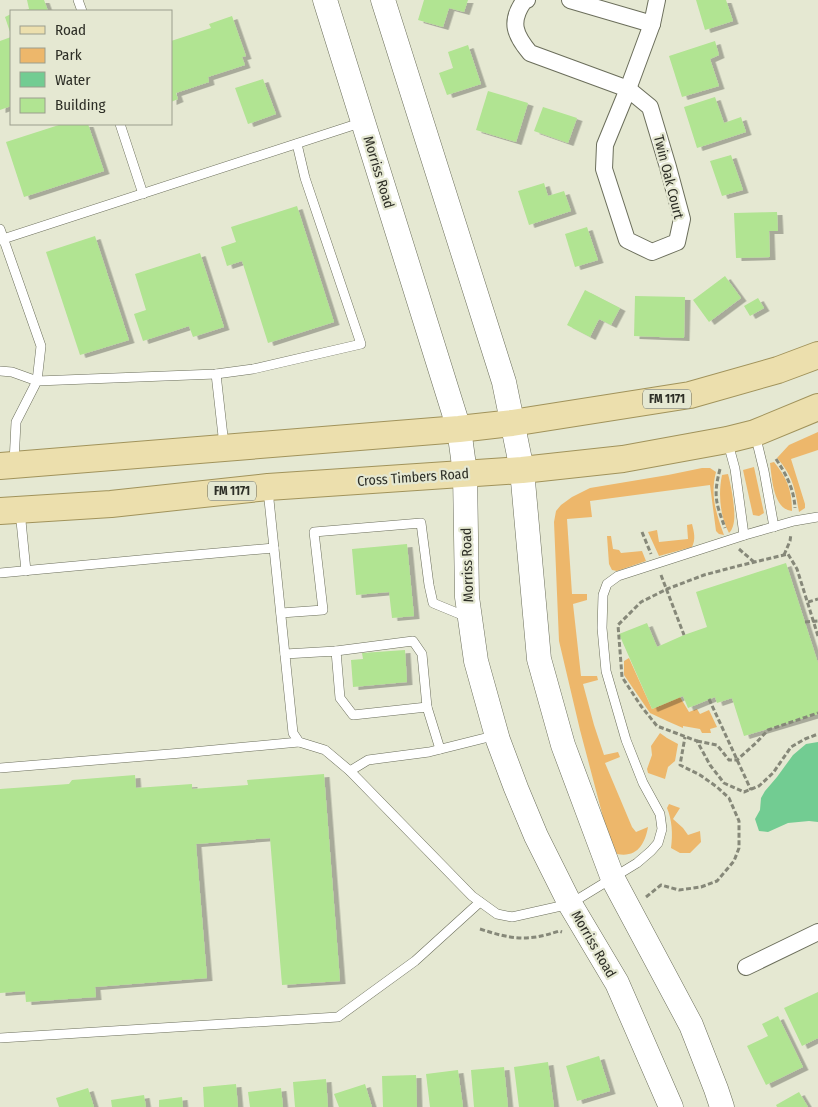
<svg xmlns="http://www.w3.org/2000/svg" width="818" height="1107" viewBox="0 0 818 1107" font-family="'Fira Sans Condensed',sans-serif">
<defs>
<filter id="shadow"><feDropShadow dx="5.5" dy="3" stdDeviation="0" flood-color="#0004"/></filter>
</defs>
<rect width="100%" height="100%" fill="#e5e8d2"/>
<!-- green -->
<g fill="#edb76b">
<path d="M 818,432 L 818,450 L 791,459 L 805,504 L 805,508 L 799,512 C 795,489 793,476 777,458 L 789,445 Z"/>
<path d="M 774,462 C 787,478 792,490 792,511 C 773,509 772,478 770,463 Z"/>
<path d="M 754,467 L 764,513 L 759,516 L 753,515 L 743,470 Z"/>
<path d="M 702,468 L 710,468 L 716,472 C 710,495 716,513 724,535 L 719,534 L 716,531 L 710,485 L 590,501 L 592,517 L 567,519 L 572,594 L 587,594 L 587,600 L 573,604 L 581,676 L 597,676 L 598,680 L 583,684 L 594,725 L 604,755 L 618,752 L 620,757 L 605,763 L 632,827 L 636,832 L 648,827 C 645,844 637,858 617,854 L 607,832 L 580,730 L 559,641 L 554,522 L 556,511 L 561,505 L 572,497 L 590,488 L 668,475 Z"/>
<path d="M 728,474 C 731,485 737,515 733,526 C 732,529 731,531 729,533 C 720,516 718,494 722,475 Z"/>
<path d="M 692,524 C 694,532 696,539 692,547 L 659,556 L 648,532 L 657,530 L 659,542 L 688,539 L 687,525 Z"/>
<path d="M 607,536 L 611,536 L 613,549 L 619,550 L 621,553 L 642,551 L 646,561 L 617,571 L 612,570 L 609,564 Z"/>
<path d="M 629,658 L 652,709 L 680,697 L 689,712 L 697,709 L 700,714 L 709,710 L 717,727 L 710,729 L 711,733 L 702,733 L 700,729 L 683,726 L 683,728 L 667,721 L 650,713 L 624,675 L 624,661 Z"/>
<path d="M 660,733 L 667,738 L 678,744 L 675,761 L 668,767 L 665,779 L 648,773 L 647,769 L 652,755 L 651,746 Z"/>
<path d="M 669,804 L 680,808 L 673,819 L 683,828 L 688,835 L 700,831 L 701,842 L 690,853 L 680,853 L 671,848 C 673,834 672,820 667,808 Z"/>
</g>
<!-- water -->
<path fill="#72cc92" d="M 818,742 L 818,822 L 809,821 L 788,823 L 768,832 L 759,831 L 755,819 L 760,810 L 761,798 L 765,791 L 777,777 L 793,755 L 806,744 Z"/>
<!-- building -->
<g fill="#b1e492" filter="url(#shadow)">
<path d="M 27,0 L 44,0 L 48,11 L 22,11 L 29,9 Z"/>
<path d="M 424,0 L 468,0 L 464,12 L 449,8 L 443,27 L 418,20 Z"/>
<path d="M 696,0 L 726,0 L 733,21 L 705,30 Z"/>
<path d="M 11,14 L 11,35 L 5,17 Z"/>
<path d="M 232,16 L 246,56 L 242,57 L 245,65 L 208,77 L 209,82 L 176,93 L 178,99 L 171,102 L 171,41 L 211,28 L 209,24 Z"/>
<path d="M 11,37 L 11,106 L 0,110 L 0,41 Z"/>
<path d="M 715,41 L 719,55 L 710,59 L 719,86 L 682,97 L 669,56 Z"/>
<path d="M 468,45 L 481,84 L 447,95 L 439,73 L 453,68 L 448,52 Z"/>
<path d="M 263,79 L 276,114 L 248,124 L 235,88 Z"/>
<path d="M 488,91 L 528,103 L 516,142 L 476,130 Z"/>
<path d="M 715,97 L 724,123 L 741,117 L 746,132 L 697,148 L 684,107 Z"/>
<path d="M 543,107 L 577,118 L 568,143 L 534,131 Z"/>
<path d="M 62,124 L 88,124 L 104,171 L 24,197 L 6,142 Z"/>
<path d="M 731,155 L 743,190 L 722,196 L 710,161 Z"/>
<path d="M 544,183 L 548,196 L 564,191 L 571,211 L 529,225 L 518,191 Z"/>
<path d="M 297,206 L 334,322 L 268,343 L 242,261 L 227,266 L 221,247 L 236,242 L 231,227 Z"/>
<path d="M 777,212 L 778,231 L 769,231 L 770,257 L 736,258 L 734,213 Z"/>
<path d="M 587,227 L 598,260 L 575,267 L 565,234 Z"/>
<path d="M 95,236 L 129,340 L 80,355 L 46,252 Z"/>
<path d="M 200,253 L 224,327 L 193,337 L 189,326 L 143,341 L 134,314 L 146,310 L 135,274 Z"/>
<path d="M 725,276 L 741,298 L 709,322 L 693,300 Z"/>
<path d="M 585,290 L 620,308 L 611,325 L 599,319 L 590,337 L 567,325 Z"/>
<path d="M 635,296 L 685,297 L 684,338 L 634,336 Z"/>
<path d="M 758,298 L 764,308 L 750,316 L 744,306 Z"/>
<path d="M 407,544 L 414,616 L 392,618 L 389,592 L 356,595 L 352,549 Z"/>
<path d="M 786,563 L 818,663 L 818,714 L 744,736 L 732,698 L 717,703 L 715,697 L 688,708 L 683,696 L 652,709 L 619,634 L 647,623 L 657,647 L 684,635 L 707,627 L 696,592 Z"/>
<path d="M 405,650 L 407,682 L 353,687 L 351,660 L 363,659 L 362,653 Z"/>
<path d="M 324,774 L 340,981 L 282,985 L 270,838 L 196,844 L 207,978 L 95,987 L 96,997 L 26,1002 L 25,991 L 0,993 L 0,789 L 69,784 L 72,780 L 135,775 L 136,788 L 192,784 L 192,789 L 248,785 L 247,780 Z"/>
<path d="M 818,992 L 818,1038 L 802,1046 L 784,1008 Z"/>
<path d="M 778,1016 L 803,1067 L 766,1085 L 747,1046 L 768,1036 L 762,1024 Z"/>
<path d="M 599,1056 L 610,1091 L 577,1101 L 566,1066 Z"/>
<path d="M 548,1062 L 554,1107 L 519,1107 L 514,1067 Z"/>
<path d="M 504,1067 L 508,1107 L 474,1107 L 471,1070 Z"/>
<path d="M 458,1070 L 463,1107 L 430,1107 L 426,1074 Z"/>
<path d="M 416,1075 L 417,1107 L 383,1107 L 382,1076 Z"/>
<path d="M 326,1079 L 328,1107 L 295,1107 L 293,1082 Z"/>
<path d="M 236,1084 L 238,1107 L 204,1107 L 203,1087 Z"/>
<path d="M 365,1084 L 372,1107 L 339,1107 L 334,1094 Z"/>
<path d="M 88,1088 L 94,1107 L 59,1107 L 56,1098 Z"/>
<path d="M 281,1088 L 283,1107 L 250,1107 L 248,1092 Z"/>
<path d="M 799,1092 L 808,1107 L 777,1107 L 776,1105 Z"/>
<path d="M 144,1095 L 146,1107 L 112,1107 L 111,1100 Z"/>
<path d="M 182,1097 L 183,1107 L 159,1107 L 159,1100 Z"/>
</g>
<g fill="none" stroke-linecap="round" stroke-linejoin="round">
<defs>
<g id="lane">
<path d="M 78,0 L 82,11"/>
<path d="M 120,124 L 143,194"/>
<path d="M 0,229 L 41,346 L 37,381 L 12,372 L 0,371"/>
<path d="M 0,240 L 363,122"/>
<path d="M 216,374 L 224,445"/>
<path d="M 755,434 L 764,471 L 774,527"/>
<path d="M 728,443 L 735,469 L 744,535"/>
<path d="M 14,463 L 16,422 L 37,381 L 216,374 L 253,369 L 361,344 L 305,178 L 297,144"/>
<path d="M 268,490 L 293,733 L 299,742 L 325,750 L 350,771 L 472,896 L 497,914 L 512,917 L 570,904 L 637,863 L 651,851 L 658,843 L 662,829 L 660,814 L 643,783 L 626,740 L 606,671 L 602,628 L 603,595 L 607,584 L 618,576 L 745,535 L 794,521 L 818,517"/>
<path d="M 20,511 L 26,571"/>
<path d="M 0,573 L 172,557 L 274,548"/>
<path d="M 281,613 L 323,610 L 314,532 L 421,523 L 429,585 L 433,603 L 467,617"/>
<path d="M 336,651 L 413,641 L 422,654 L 427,707"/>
<path d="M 285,654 L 336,651 L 340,698 L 353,715 L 427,707 L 440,749"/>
<path d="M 0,768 L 182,753 L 299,742"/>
<path d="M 350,771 L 368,760 L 429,752 L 497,735"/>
<path d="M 0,1038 L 338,1017 L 415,961 L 480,902"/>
</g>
<g id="street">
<path d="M 527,0 L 524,1 C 509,22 515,35 530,53 L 628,89 L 652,24 L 657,0"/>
<path d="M 570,0 L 652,24"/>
<path d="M 628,89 L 650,107 L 668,167 L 682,219 L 677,242 L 652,252 L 627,240 L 604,169 L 605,145 Z"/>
<path d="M 746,967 L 818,932"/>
</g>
<g id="secondary">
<path d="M 325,0 L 459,429 L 465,473 L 467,597 L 476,661 L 498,740 L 516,788 L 536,836 L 570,904 L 617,983 L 671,1107"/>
<path d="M 383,0 L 504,382 L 522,470 L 539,659 L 563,745 L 613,879 L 691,1025 L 716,1089 L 722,1107"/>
</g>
<g id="primary">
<path d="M 0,466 L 459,429 L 512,423 L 690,395 L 778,370 L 818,355"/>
<path d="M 0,511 L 111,504 L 268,487 L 522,470 L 623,459 L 727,440 L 755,433 L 818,407"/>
</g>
</defs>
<!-- lane casing -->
<use href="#lane" stroke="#6b6e5b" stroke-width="10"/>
<!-- street casing -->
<use href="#street" stroke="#6b6e5b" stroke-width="18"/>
<!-- secondary casing -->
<use href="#secondary" stroke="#6b6e5b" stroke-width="25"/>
<!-- primary casing -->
<use href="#primary" stroke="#a1935b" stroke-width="28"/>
<!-- path -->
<g stroke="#868879" stroke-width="3" stroke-dasharray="5 2.5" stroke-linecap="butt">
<path d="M 776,459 C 786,474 794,489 795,508"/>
<path d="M 720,469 C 713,496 716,503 725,528"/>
<path d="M 642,532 L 651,554"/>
<path d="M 739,549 L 754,562"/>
<path d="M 784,555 L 790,541 L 791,534"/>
<path d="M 661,575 L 684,635"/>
<path d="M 808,602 L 818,599"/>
<path d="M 805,622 L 818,621"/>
<path d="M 818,636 L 797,569 L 788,554 L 738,566 L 704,575 L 667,589 L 641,602 L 618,625 L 622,677 L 641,706 L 657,726 L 697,741 L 710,765 L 724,783 L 744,792 L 759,786 L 773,773 L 791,747 L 805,739 L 818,734"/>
<path d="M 709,699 L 751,790"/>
<path d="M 697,741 L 717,745 L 729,760 L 737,760 L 756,743 L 768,730 L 818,713"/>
<path d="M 646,897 L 661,885 L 679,890 L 701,887 L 717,881 L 734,861 L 739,848 L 739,821 L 729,798 L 717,787 L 700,775 L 680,765 L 685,737"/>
<path d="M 480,929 C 511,939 527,942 559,931 L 562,932"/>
</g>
<!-- lane -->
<use href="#lane" stroke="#fff" stroke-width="9"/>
<!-- street -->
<use href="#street" stroke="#fff" stroke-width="16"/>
<!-- secondary -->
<use href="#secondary" stroke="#fff" stroke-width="24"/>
<!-- primary -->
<use href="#primary" stroke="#ecdfad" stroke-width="26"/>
</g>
<g text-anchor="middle" stroke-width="4.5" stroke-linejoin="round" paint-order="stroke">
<!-- shield labels -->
<g fill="#e5e8d2" stroke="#64665a" stroke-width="1">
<rect x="643" y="389.5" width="48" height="19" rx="4"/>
<rect x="208" y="481.5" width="48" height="19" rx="4"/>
</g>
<g font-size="12" font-weight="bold" fill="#2d2e26">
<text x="667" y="403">FM 1171</text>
<text x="232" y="495">FM 1171</text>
</g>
<!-- street labels -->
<g font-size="14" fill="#2d2e26" stroke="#e5e8d2">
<text transform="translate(379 172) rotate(73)" y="5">Morriss Road</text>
<text transform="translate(669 177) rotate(76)" y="5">Twin Oak Court</text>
<text transform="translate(413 477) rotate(-4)" y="5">Cross Timbers Road</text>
<text transform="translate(467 565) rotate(-92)" y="5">Morriss Road</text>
<text transform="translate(594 944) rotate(60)" y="5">Morriss Road</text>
</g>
</g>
<!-- legend -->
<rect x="10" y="10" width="162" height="115" fill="#e5e8d2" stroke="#9b9e8d"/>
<rect x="20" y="26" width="25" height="8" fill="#ecdfad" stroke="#9b9e8d"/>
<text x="55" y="35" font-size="15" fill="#2d2e26">Road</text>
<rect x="20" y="48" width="25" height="15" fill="#edb76b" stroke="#9b9e8d"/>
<text x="55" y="60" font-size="15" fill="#2d2e26">Park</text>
<rect x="20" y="72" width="25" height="15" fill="#72cc92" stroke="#9b9e8d"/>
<text x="55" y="85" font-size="15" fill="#2d2e26">Water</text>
<rect x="20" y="98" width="25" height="15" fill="#b1e492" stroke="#9b9e8d"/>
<text x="55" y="110" font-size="15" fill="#2d2e26">Building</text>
</svg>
